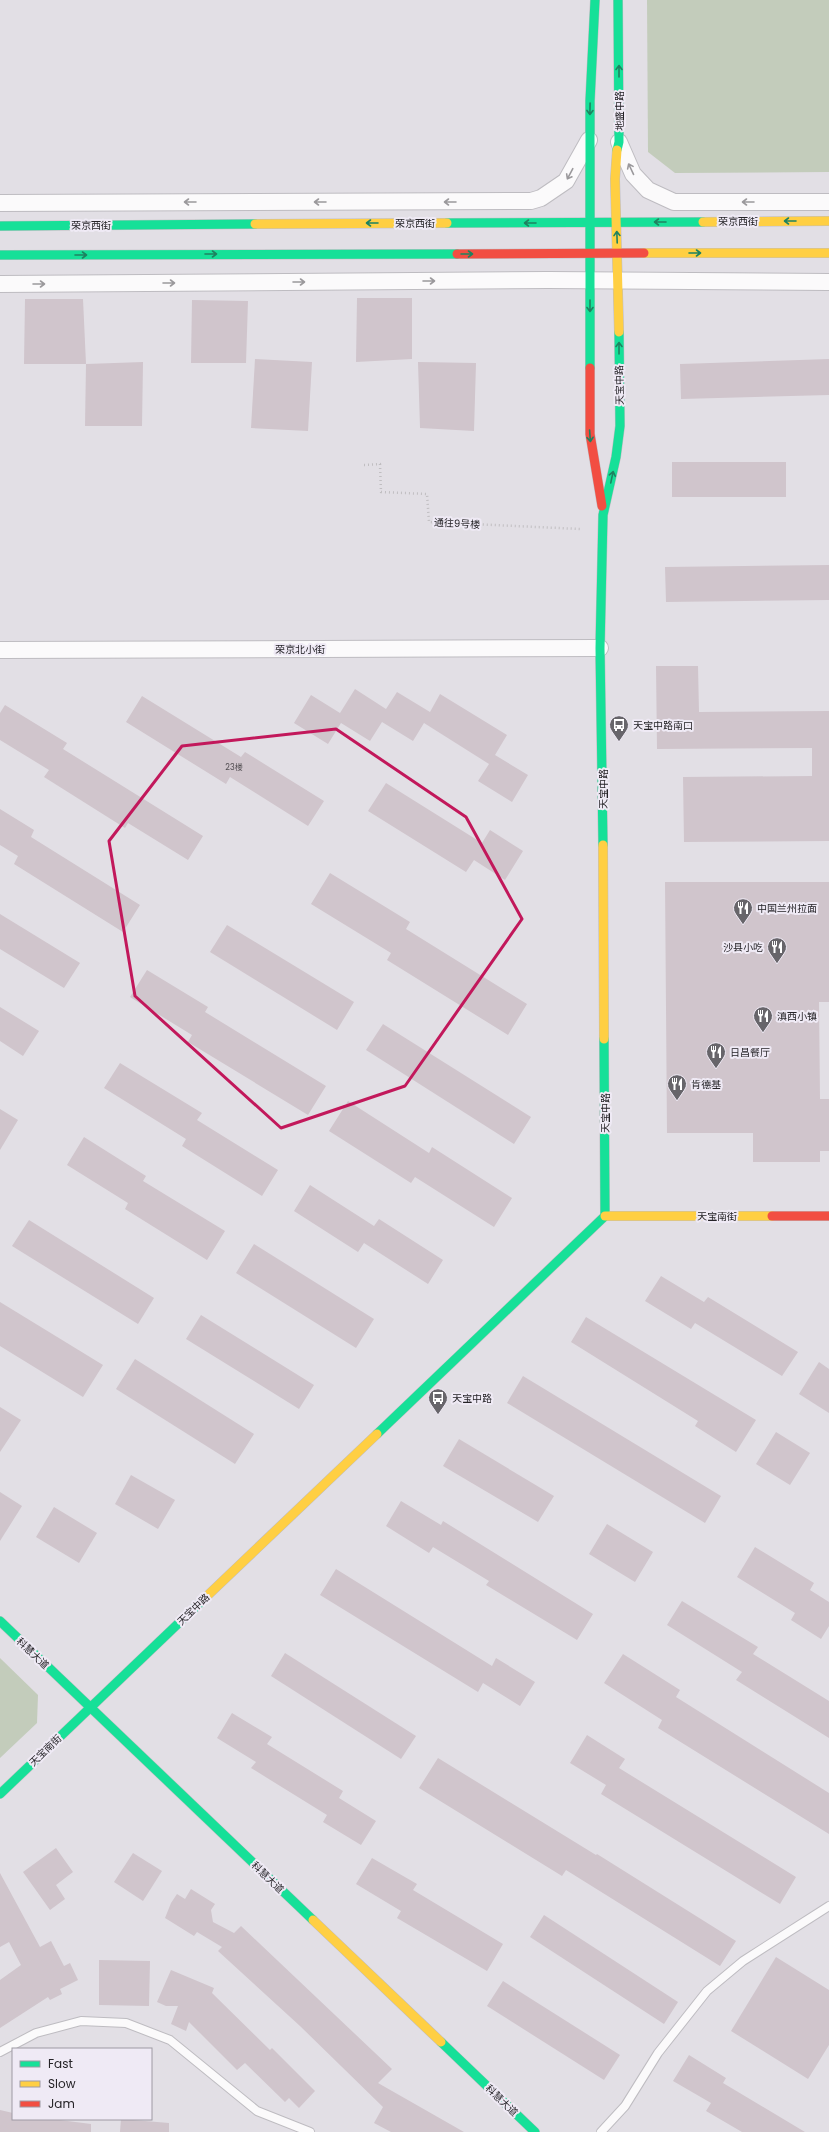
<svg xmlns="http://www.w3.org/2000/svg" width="829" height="2132" viewBox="0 0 829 2132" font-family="Poppins,'Noto Sans SC',sans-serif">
<rect width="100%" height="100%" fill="#e2dfe5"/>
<!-- green -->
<g fill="#c3ccbb">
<path d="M 647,0 L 829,0 L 829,172 L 675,173 L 648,152 Z"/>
<path d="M 0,1658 L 38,1695 L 37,1723 L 0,1758 Z"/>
</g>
<!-- building -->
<g fill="#d0c5cc">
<path d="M 357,298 L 412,298 L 412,359 L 356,362 Z"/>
<path d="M 25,299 L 83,299 L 86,364 L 24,364 Z"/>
<path d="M 192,300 L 248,301 L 246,363 L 191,363 Z"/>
<path d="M 255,359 L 312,362 L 308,431 L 251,428 Z"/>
<path d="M 829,359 L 829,395 L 681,399 L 680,364 Z"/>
<path d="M 143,362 L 142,426 L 85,426 L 86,364 Z"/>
<path d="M 418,362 L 476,363 L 474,431 L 420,428 Z"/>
<rect x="672" y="462" width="114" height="35"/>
<path d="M 829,565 L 829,600 L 666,602 L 665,567 Z"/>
<path d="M 656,666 L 698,666 L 699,712 L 829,711 L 829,841 L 684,842 L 683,777 L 812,776 L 812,748 L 657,749 Z"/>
<path d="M 355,689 L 386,709 L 397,692 L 430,712 L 440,694 L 507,735 L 495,755 L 528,775 L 512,802 L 478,781 L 489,764 L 424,723 L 413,741 L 382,722 L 370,741 L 341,723 L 328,744 L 294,723 L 311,695 L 340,713 Z"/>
<path d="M 142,696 L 241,757 L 245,752 L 324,801 L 308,826 L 230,777 L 226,784 L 126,722 Z"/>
<path d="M 5,705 L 67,743 L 63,749 L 203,836 L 188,860 L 128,823 L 125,828 L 44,777 L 49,770 L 0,740 L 0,713 Z"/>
<path d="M 386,783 L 482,843 L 490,830 L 523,851 L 505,880 L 474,860 L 466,872 L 368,811 Z"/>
<path d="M 0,809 L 34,830 L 31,837 L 140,905 L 123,932 L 14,864 L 18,856 L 0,845 Z"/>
<path d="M 330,873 L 410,922 L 406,929 L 527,1004 L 508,1035 L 387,960 L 391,953 L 311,904 Z"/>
<path d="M 665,882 L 829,882 L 829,1002 L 819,1002 L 820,1099 L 829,1099 L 829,1151 L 820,1151 L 820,1162 L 753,1162 L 753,1133 L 667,1133 Z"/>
<path d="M 0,914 L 80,963 L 64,988 L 0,949 Z"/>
<path d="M 227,925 L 354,1002 L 337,1030 L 210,952 Z"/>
<path d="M 147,970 L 208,1007 L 205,1012 L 326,1086 L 308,1115 L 188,1042 L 192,1035 L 130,997 Z"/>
<path d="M 0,1007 L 39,1031 L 23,1056 L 0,1041 Z"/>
<path d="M 383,1024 L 531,1117 L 514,1144 L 366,1050 Z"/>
<path d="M 120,1063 L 202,1113 L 197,1120 L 278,1170 L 262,1196 L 182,1146 L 186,1139 L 104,1088 Z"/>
<path d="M 348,1101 L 429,1153 L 432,1147 L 512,1198 L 494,1227 L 415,1177 L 411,1183 L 329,1131 Z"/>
<path d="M 0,1109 L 18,1120 L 0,1150 Z"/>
<path d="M 84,1137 L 146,1176 L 143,1181 L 225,1231 L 207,1260 L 125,1209 L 128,1203 L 67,1165 Z"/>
<path d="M 310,1185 L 374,1226 L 379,1219 L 443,1260 L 428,1284 L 364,1243 L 358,1252 L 294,1211 Z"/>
<path d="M 29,1220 L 154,1298 L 138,1324 L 12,1246 Z"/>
<path d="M 254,1244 L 374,1319 L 356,1348 L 236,1273 Z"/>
<path d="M 661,1276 L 704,1302 L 708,1297 L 798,1352 L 782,1376 L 695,1323 L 691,1329 L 645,1301 Z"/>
<path d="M 0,1302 L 103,1365 L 83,1397 L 0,1346 Z"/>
<path d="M 201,1315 L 314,1385 L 299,1409 L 186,1339 Z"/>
<path d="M 586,1317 L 756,1420 L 736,1452 L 695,1426 L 698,1421 L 571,1342 Z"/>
<path d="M 135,1359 L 254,1434 L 235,1464 L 116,1389 Z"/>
<path d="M 819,1362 L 829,1369 L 829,1413 L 799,1394 Z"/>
<path d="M 523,1376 L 721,1496 L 705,1523 L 507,1403 Z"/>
<path d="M 0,1407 L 21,1420 L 0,1452 Z"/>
<path d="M 776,1432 L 810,1453 L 790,1485 L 756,1464 Z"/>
<path d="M 459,1439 L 554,1496 L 538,1522 L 443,1466 Z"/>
<path d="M 131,1475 L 175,1500 L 158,1529 L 115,1504 Z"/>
<path d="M 0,1492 L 22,1506 L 0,1541 Z"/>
<path d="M 401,1501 L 441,1525 L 443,1521 L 593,1614 L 577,1640 L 486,1585 L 489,1581 L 433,1547 L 429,1553 L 386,1526 Z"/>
<path d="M 54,1507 L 97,1533 L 79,1563 L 36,1537 Z"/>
<path d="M 607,1524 L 653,1552 L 635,1582 L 589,1554 Z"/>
<path d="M 755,1547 L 814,1583 L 810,1590 L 829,1602 L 829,1626 L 821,1639 L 791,1620 L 795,1613 L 737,1577 Z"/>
<path d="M 336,1569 L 492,1666 L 496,1658 L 535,1682 L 520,1706 L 483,1683 L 478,1692 L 320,1595 Z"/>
<path d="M 682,1601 L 758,1647 L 753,1654 L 829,1701 L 829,1738 L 736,1680 L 742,1672 L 667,1625 Z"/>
<path d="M 285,1653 L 416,1736 L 401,1759 L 271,1676 Z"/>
<path d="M 623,1654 L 680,1690 L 676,1697 L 829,1793 L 829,1834 L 658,1728 L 662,1720 L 604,1683 Z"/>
<path d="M 232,1713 L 272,1737 L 267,1744 L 343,1791 L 339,1798 L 376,1821 L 361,1845 L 323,1822 L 327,1815 L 251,1768 L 256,1762 L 217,1738 Z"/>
<path d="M 587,1735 L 625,1759 L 619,1768 L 796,1877 L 780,1904 L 601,1794 L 606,1785 L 570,1763 Z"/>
<path d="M 438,1758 L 596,1855 L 597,1854 L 736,1941 L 720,1966 L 566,1870 L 562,1876 L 419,1788 Z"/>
<path d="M 56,1848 L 73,1872 L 56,1885 L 65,1899 L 50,1910 L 23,1872 Z"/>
<path d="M 133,1853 L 162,1871 L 143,1901 L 114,1882 Z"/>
<path d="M 372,1858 L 417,1884 L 413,1890 L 503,1944 L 487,1971 L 397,1918 L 401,1911 L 356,1884 Z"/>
<path d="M 0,1873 L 40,1947 L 51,1941 L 64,1966 L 70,1963 L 78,1980 L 60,1989 L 62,1994 L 50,2000 L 48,1997 L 0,2028 L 0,1980 L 21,1965 L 9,1942 L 0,1947 Z"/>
<path d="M 191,1889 L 215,1904 L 211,1910 L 213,1922 L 234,1933 L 241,1926 L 392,2069 L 378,2083 L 464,2132 L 391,2132 L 374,2123 L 383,2107 L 300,2026 L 218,1951 L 222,1947 L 197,1932 L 194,1936 L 165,1918 L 171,1903 L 177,1894 L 185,1899 Z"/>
<path d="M 544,1915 L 678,2002 L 664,2024 L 530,1937 Z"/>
<path d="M 776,1957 L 829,1990 L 829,2045 L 808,2079 L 731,2031 Z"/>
<path d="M 99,1960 L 150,1961 L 149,2006 L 99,2005 Z"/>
<path d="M 171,1970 L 214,1988 L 212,1993 L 270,2050 L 272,2048 L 315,2091 L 299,2108 L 289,2098 L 285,2102 L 245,2063 L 237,2070 L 189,2022 L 186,2031 L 171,2024 L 178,2006 L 166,2006 L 157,2002 Z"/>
<path d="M 503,1981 L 620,2055 L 604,2080 L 487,2006 Z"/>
<path d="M 689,2055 L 726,2078 L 723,2083 L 805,2132 L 742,2132 L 706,2111 L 711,2103 L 673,2081 Z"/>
<path d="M 0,2110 L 13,2113 L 13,2119 L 52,2119 L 91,2124 L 91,2132 L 0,2132 Z"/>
<path d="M 121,2119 L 169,2123 L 169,2132 L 120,2132 Z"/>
</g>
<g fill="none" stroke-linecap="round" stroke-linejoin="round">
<defs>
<g id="lane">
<path d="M 0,2052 L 36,2033 L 81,2021 L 126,2023 L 170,2040 L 257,2111 L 310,2132"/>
<path d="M 601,2132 L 625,2106 L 658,2053 L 707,1991 L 743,1961 L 829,1906"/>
</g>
<g id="street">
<path d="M 619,142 L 633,174 L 648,190 L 674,202 L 829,202"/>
<path d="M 0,203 L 531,201 L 541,198 L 566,181 L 589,140"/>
<path d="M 0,284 L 548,280 L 829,282"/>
<path d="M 0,650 L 600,648"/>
</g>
<g id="fast">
<path d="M 617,150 L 619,142 L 618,0"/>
<path d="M 447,223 L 703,222"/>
<path d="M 0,226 L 255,224"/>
<path d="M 0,255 L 457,254"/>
<path d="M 590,368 L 590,101 L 595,0"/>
<path d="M 603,845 L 600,648 L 603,515 L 616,457 L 620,426 L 619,332"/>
<path d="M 377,1434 L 605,1216 L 604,1039"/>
<path d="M 0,1621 L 313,1920"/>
<path d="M 0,1794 L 207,1596"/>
<path d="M 441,2042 L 535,2132"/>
</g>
<g id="slow">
<path d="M 617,150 L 615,179 L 619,332"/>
<path d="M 703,222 L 829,221"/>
<path d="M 255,224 L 447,223"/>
<path d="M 644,253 L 829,253"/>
<path d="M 603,845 L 604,1039"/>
<path d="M 605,1216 L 772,1216"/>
<path d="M 207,1596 L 377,1434"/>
<path d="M 313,1920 L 441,2042"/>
</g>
<g id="jam">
<path d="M 457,254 L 644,253"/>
<path d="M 590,368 L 590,434 L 602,506"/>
<path d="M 772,1216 L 829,1216"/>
</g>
</defs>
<!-- lane casing -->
<use href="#lane" stroke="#bebcc1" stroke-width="10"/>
<!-- street casing -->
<use href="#street" stroke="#bebcc1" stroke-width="18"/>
<!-- fast casing -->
<use href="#fast" stroke="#bebcc1" stroke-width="10"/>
<!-- slow casing -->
<use href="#slow" stroke="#bebcc1" stroke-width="10"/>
<!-- jam casing -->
<use href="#jam" stroke="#bebcc1" stroke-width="10"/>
<!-- path -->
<path stroke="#c0bec1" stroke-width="2.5" stroke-dasharray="1 3" stroke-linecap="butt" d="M 364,465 L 380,464 L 381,492 L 427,494 L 429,522 L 580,529"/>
<!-- lane -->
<use href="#lane" stroke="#fbfafb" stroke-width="8"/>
<!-- street -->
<use href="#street" stroke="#fbfafb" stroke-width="16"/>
<!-- fast -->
<use href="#fast" stroke="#16e098" stroke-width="9"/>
<!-- slow -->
<use href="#slow" stroke="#ffcf43" stroke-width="9"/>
<!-- jam -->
<use href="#jam" stroke="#f24e42" stroke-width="9"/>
</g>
<!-- one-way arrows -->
<defs><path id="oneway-shaft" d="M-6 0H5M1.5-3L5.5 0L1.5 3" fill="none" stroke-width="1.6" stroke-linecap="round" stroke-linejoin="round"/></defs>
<g stroke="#1e8260">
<use href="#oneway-shaft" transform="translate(619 71) rotate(-90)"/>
<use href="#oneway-shaft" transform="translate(590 109) rotate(91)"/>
<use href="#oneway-shaft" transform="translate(790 221) rotate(180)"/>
<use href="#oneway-shaft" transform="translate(660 222) rotate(180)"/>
<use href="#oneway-shaft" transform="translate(372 223) rotate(180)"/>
<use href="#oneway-shaft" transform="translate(530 223) rotate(180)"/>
<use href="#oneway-shaft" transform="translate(617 237) rotate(-92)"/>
<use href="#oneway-shaft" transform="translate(695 253)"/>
<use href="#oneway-shaft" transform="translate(211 254)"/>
<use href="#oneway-shaft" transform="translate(467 254)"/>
<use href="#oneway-shaft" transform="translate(81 255)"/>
<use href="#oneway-shaft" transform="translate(590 306) rotate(90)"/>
<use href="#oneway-shaft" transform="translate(619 348) rotate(-90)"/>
<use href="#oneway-shaft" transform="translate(590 436) rotate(86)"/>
<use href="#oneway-shaft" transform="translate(612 477) rotate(-78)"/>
</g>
<g stroke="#9b999c">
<use href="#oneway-shaft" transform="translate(631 169) rotate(-115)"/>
<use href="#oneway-shaft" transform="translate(570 174) rotate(118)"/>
<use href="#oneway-shaft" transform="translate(190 202) rotate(180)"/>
<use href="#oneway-shaft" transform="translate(320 202) rotate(180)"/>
<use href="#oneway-shaft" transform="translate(450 202) rotate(180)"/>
<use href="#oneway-shaft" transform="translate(748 202) rotate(-180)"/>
<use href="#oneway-shaft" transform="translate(429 281)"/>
<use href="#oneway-shaft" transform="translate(299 282)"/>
<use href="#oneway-shaft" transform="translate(169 283)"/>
<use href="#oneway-shaft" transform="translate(39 284)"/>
</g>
<!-- marked area -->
<path fill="none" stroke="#c2185b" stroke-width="3" stroke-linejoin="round" d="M 336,729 L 466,817 L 522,919 L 405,1086 L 281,1128 L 135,996 L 109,841 L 182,746 Z"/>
<!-- icons -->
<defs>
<symbol id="bus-pin" viewBox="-11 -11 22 30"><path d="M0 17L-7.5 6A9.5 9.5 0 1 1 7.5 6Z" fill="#67656a" stroke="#efeaf5"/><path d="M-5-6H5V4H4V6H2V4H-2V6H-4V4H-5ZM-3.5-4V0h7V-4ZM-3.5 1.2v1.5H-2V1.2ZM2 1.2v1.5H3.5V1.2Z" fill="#fff"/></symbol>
<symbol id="restaurant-pin" viewBox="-11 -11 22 30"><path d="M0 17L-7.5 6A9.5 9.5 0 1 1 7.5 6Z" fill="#67656a" stroke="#efeaf5"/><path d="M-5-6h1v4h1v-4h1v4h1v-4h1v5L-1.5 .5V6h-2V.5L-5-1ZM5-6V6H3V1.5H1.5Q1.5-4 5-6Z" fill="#fff"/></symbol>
</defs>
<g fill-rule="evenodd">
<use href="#bus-pin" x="608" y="714" width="22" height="30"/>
<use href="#restaurant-pin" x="732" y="897" width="22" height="30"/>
<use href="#restaurant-pin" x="766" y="936" width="22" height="30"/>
<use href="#restaurant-pin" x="752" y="1005" width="22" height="30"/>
<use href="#restaurant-pin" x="705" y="1041" width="22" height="30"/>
<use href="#restaurant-pin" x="666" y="1073" width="22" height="30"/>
<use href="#bus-pin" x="427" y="1387" width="22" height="30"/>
</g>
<g text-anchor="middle" stroke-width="4" stroke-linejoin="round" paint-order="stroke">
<!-- number labels -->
<g font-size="8" fill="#504c50">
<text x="234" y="770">23楼</text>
</g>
<!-- street labels -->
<g font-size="10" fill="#252327" stroke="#efeaf5">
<text transform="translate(619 111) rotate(-90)" y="4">地盛中路</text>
<text x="738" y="225">荣京西街</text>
<text x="415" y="227">荣京西街</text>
<text x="91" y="229">荣京西街</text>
<text transform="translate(619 385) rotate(-91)" y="4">天宝中路</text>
<text transform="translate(457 523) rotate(3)" y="4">通往9号楼</text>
<text x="300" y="653">荣京北小街</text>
<text transform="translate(603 789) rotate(-90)" y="4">天宝中路</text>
<text transform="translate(605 1113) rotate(-90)" y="4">天宝中路</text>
<text x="717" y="1220">天宝南街</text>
<text transform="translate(193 1609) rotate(-44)" y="4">天宝中路</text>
<text transform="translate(33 1653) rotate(43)" y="4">科慧大道</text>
<text transform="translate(45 1750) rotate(-44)" y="4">天宝南街</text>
<text transform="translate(268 1877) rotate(44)" y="4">科慧大道</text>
<text transform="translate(502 2100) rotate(44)" y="4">科慧大道</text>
</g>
<!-- poi labels -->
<g font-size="10" fill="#252327" stroke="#efeaf5" text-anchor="start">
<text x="633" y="729">天宝中路南口</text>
<text x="757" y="912">中国兰州拉面</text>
<text x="763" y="951" text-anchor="end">沙县小吃</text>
<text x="777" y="1020">滇西小镇</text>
<text x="730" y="1056">日昌餐厅</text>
<text x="691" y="1088">肯德基</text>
<text x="452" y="1402">天宝中路</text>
</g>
</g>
<!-- legend -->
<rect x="12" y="2048" width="140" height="72" fill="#efeaf5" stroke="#9e9aa3"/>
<rect x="20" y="2061" width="20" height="6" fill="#16e098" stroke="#9e9aa3"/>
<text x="48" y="2068" font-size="12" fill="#252327">Fast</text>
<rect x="20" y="2081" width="20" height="6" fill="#ffcf43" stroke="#9e9aa3"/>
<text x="48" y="2088" font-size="12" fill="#252327">Slow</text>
<rect x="20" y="2101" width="20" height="6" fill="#f24e42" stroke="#9e9aa3"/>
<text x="48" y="2108" font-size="12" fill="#252327">Jam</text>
</svg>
